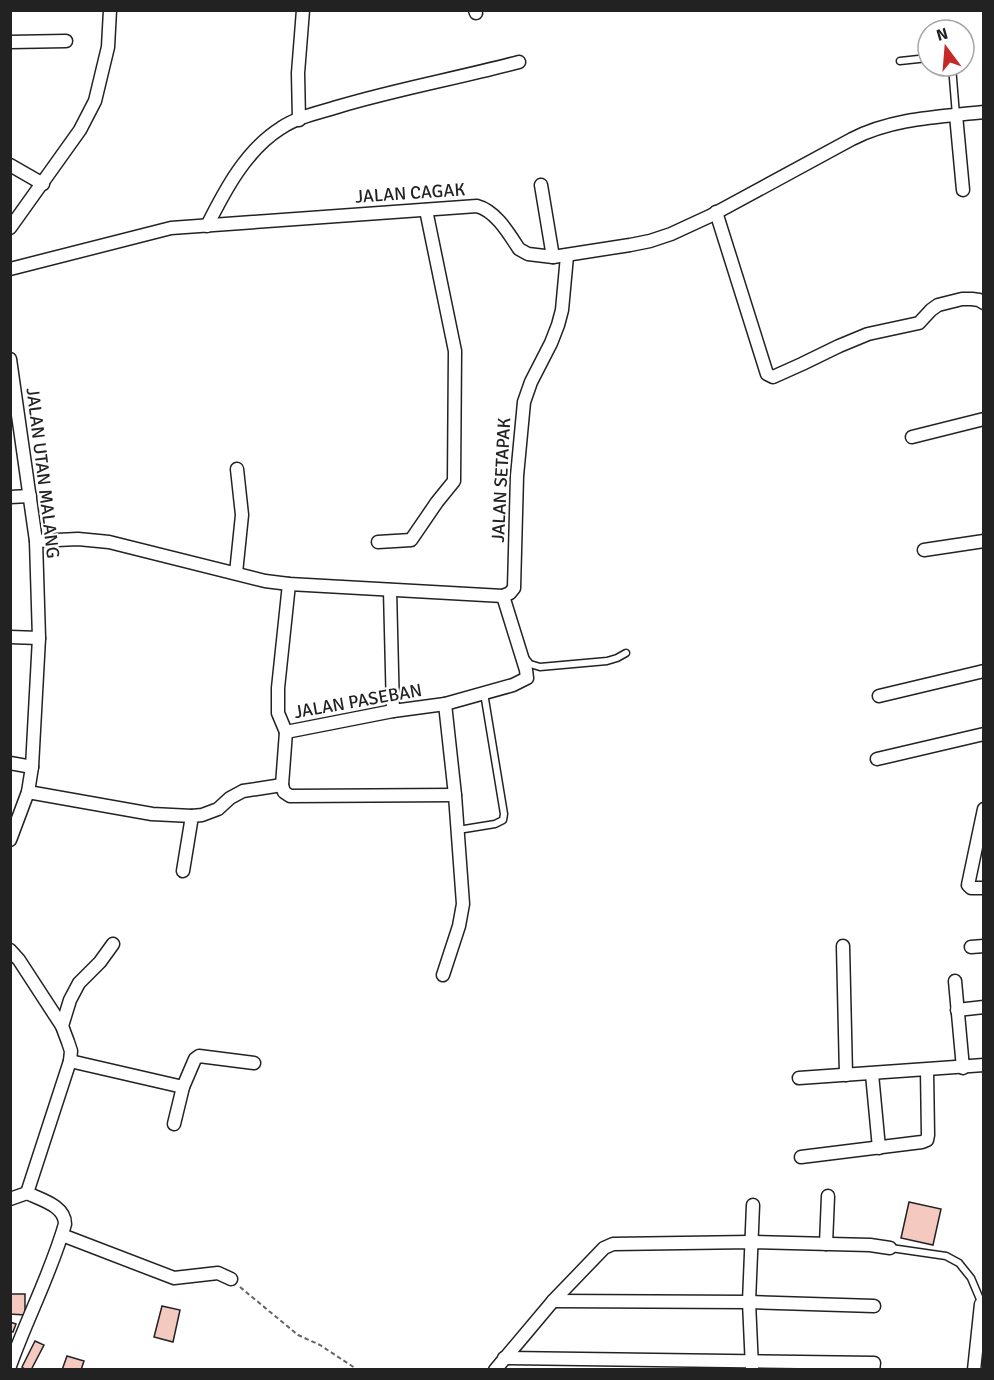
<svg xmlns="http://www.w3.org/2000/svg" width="994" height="1380" viewBox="0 0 994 1380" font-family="Signika,sans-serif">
<rect width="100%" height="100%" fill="#fff"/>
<!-- building -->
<g fill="#f3c9c0" stroke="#222" stroke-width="1.5">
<path d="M 909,1202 L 941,1209 L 933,1245 L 901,1238 Z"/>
<path d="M 10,1294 L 25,1294 L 25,1315 L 10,1314 Z"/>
<path d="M 162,1306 L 180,1310 L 173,1342 L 154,1337 Z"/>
<path d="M 10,1322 L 16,1324 L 13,1332 L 10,1331 Z"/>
<path d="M 35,1341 L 44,1345 L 31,1370 L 26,1370 L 22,1367 Z"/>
<path d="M 67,1356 L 84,1361 L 81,1370 L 62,1370 Z"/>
</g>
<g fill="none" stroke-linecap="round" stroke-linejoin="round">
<defs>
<g id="lane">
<path d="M 900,61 L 928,58"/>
<path d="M 952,66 L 956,115"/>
<path d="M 526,659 L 530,664 L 540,667 L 607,661 L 617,658 L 626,653"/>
<path d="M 458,830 L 495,824 L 503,820 L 504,814 L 484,693"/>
<path d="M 891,1248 L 946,1256 L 959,1263 L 971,1278 L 982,1304"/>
</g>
<g id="street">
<path d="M 475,10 L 476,13"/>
<path d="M 10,42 L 66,41"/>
<path d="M 956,115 L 963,190"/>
<path d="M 299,120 L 298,73 L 303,10"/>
<path d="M 10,165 L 43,184"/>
<path d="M 541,185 L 553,257"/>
<path d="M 716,212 L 767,374 L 773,377 L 802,364 L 839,346 L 868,334 L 919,323 L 931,310 L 938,305 L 962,299 L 972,299 L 979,300 L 984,303"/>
<path d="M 207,226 C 225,190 246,150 281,128 C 297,117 318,113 337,107 C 397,89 459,78 519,62"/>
<path d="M 10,228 L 80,130 L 95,101 L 108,47 L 110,10"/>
<path d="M 10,269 L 171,228 L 477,206 C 496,211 509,234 519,249 L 528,254 L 553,257 L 630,245 L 650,241 L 671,234 L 710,216 L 852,139 C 893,118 939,117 984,112"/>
<path d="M 10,359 L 36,541 L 39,638 L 32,767 L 28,792 L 10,840"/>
<path d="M 912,437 L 984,419"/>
<path d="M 10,497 L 30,496"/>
<path d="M 36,541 L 78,539 L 109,542 L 265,581 L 289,584 L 503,596 L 510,593 L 514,588 L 517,476 L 524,402 L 531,382 L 551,343 L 558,325 L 562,310 L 567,256"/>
<path d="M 378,542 L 411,540 L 437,502 L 454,481 L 455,351 L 426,210"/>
<path d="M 924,550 L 984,541"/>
<path d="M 236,573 L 242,515 L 237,469"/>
<path d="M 390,590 L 393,711"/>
<path d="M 10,637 L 39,638"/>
<path d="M 879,696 L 984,671"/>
<path d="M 286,732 L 278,713 L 278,688 L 289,584"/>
<path d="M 877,759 L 984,734"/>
<path d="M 10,763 L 32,767"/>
<path d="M 282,785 L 284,792 L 290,796 L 455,795"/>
<path d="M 28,792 L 152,814 L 192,816"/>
<path d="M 984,809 L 968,885 L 971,888 L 984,888"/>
<path d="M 183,871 L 192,816 L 202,815 L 218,809 L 230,798 L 243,791 L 282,785 L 286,732 L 393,711 L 445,704 L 513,685 L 527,678 L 526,670 L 503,596"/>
<path d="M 843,946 L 846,1075"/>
<path d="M 971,947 L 984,946"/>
<path d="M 10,950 L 19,960 L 62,1026 L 68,1042 L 71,1051 L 70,1061 L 27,1193 L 10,1199"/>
<path d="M 443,975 L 459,926 L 463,904 L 455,795 L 445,704"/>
<path d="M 955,981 L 963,1068"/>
<path d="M 957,1010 L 984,1007"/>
<path d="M 62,1026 L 70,1000 L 79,983 L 100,962 L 113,944"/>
<path d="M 70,1061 L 183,1087 L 195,1059 L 199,1056 L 254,1063"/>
<path d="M 872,1074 L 879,1148"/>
<path d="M 799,1078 L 984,1065"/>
<path d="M 174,1124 L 183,1087"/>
<path d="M 801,1157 L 922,1142 L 927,1140 L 928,1135 L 927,1070"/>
<path d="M 62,1235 L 174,1278 L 218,1273 L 231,1279"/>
<path d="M 826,1244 L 828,1196"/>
<path d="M 553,1301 L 749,1302 L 874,1306"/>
<path d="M 504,1358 L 874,1363 L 873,1370"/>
<path d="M 10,1366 C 27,1318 51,1273 65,1224 C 65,1206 42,1200 27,1193"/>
<path d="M 752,1368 L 749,1302 L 753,1205"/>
<path d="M 495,1370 L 553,1301 L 604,1248 L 613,1244 L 751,1242 L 870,1245 L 890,1248"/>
<path d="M 974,1370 L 981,1304"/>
</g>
</defs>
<!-- lane casing -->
<use href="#lane" stroke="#222" stroke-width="9"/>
<!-- street casing -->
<use href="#street" stroke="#222" stroke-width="15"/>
<!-- path -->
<path stroke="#646464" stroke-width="2" stroke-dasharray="4.5 3" stroke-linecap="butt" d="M 240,1287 L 298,1335 L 320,1345 L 358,1370"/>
<!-- lane -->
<use href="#lane" stroke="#fff" stroke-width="6"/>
<!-- street -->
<use href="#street" stroke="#fff" stroke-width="12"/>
</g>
<g text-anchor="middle" stroke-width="4.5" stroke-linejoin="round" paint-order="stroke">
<!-- street labels -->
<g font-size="18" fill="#222" stroke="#fff">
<text transform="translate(410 193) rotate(-4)" y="6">JALAN CAGAK</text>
<text transform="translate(43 473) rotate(83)" y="6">JALAN UTAN MALANG</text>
<text transform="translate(501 480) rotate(-87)" y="6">JALAN SETAPAK</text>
<text transform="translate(358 701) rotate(-10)" y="6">JALAN PASEBAN</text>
</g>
</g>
<!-- border -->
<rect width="994" height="1380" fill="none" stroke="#222222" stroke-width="24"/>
<!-- north arrow -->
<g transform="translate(946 48) rotate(344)"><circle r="28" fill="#ffffff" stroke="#a7a7a7" stroke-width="1.5"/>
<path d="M0-4.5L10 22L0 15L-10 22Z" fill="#c62828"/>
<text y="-9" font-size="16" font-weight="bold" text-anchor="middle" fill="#222222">N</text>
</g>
</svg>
